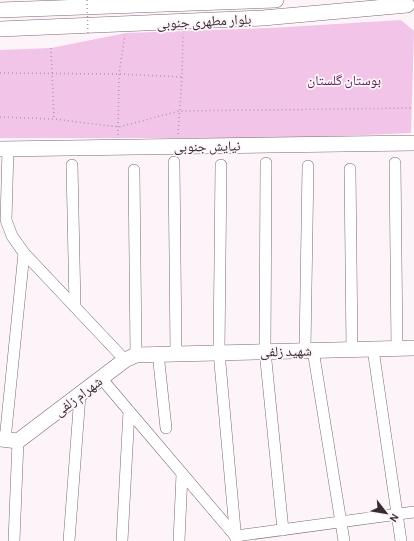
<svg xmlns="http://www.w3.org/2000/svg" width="414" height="541" viewBox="0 0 414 541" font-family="'Alegreya Sans','Noto Naskh Arabic',sans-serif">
<rect width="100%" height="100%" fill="#fdf4fa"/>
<!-- green -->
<path fill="#f2c4e7" d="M 401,20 L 414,31 L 411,133 L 294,138 L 0,138 L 0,50 L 51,48 L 126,33 L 271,28 Z"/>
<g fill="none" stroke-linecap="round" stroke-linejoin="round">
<defs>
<g id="street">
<path d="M 8,149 L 6,220 L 12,236 L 24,253 L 125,360"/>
<path d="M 174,162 L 176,353"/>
<path d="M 266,163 L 265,351 L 283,530"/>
<path d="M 395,163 L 397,349"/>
<path d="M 72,165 L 75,307"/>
<path d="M 221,165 L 219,352 L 236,541"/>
<path d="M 350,169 L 352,349"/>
<path d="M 134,170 L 136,355"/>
<path d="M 373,349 L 401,541"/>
<path d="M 305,350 L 308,166"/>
<path d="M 313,350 L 344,541"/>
<path d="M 158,353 L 166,428"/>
<path d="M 101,378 L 237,538"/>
<path d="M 5,440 L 24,253"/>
<path d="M 236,536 L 414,512"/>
<path d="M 14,541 L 18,441"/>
<path d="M 69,541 L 80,395"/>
<path d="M 122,541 L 129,411"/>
<path d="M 179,541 L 182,474"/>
</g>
<g id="secondary">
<path d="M 0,10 L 276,0"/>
<path d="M 0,29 L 263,18 L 407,5"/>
<path d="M 0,149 L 414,143"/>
<path d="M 0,439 L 18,441 L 125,360 L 136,355 L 414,348"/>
</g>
</defs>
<!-- street casing -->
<use href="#street" stroke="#7c6977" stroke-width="12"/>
<!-- secondary casing -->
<use href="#secondary" stroke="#7c6977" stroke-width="16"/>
<!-- path -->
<g stroke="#a79ea4" stroke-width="1.5" stroke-dasharray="1 3" stroke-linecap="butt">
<path d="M 51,48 L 54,119"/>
<path d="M 0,73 L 119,74 L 182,77"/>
<path d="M 0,117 L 54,119 L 119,127 L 179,111 L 412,108"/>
<path d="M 178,134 L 182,77 L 183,34"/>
<path d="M 118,135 L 119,74 L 125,35"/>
</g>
<!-- street -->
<use href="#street" stroke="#fff" stroke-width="11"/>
<!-- secondary -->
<use href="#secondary" stroke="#fff" stroke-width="15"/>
<!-- path-bridge -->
<path stroke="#a79ea4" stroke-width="1.5" stroke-dasharray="1 3" stroke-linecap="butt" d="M 87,0 L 88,36"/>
</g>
<g text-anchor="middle" stroke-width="3.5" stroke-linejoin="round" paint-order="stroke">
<!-- street labels -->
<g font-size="14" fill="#362d33" stroke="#fdf4fa">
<text transform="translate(204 21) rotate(-3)" y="5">بلوار مطهری جنوبی</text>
<text transform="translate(207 146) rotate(-1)" y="5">نیایش جنوبی</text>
<text transform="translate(286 351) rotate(-1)" y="5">شهید زلفی</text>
<text transform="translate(78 396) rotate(-37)" y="5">شهرام زلفی</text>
</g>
<!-- park labels -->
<g font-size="14" fill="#561d4c" stroke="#fdf4fa">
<text x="344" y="85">بوستان گلستان</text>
</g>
</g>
<!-- north arrow -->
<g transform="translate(386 513) rotate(121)" stroke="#fdf4fa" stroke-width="3" paint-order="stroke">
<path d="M0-3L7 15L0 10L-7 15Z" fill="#362d33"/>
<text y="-6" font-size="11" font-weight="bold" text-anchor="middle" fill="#362d33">N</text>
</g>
</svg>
